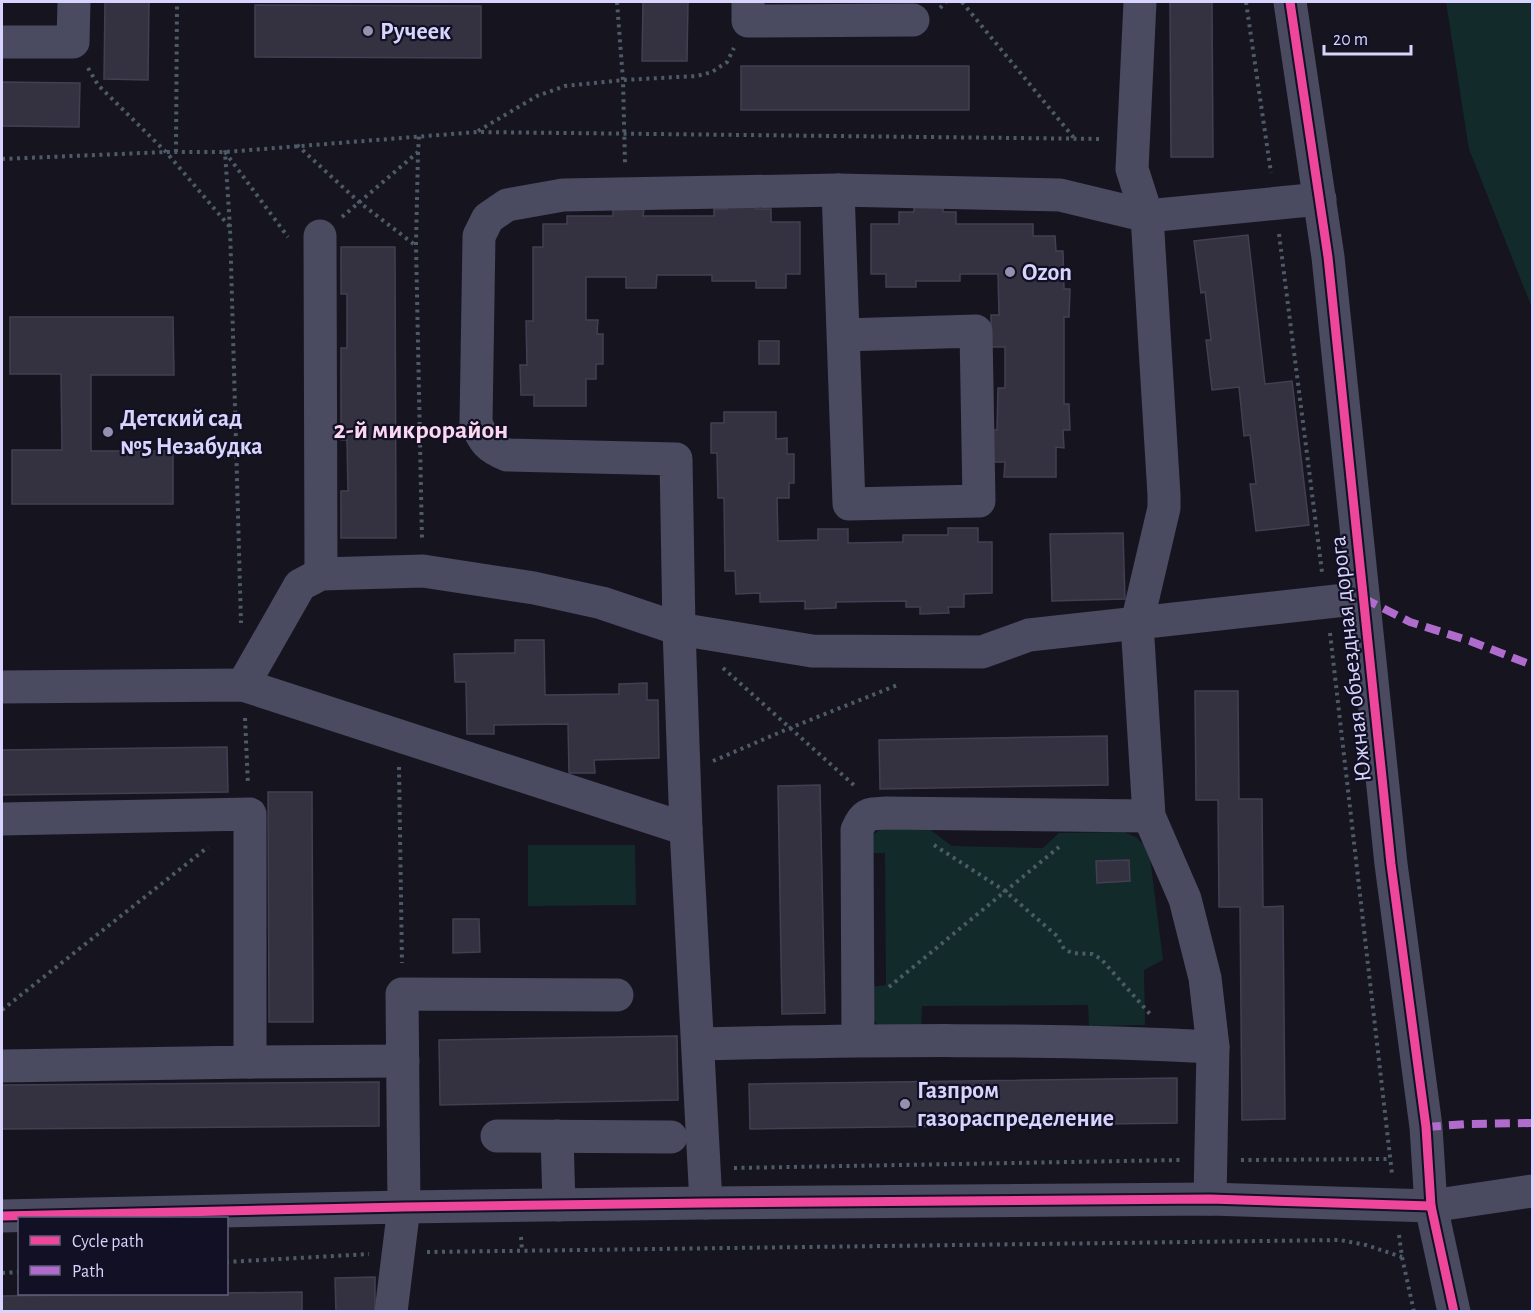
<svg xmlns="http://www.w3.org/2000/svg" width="1534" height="1313" viewBox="0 0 1534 1313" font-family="'Alegreya Sans',sans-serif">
<rect width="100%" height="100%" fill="#16141f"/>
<!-- green -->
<g fill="#132a2a">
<path d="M 1446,2 L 1532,2 L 1532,308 L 1469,149 Z"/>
<path d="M 888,827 L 928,828 L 952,846 L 1043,848 L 1059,833 L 1124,832 L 1136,837 L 1149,850 L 1163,960 L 1144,970 L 1145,1025 L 1089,1026 L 1088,1005 L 922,1006 L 921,1029 L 878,1025 L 870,1016 L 869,987 L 886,985 L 885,853 L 867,853 L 866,840 L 878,831 Z"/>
<path d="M 528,845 L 635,845 L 636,905 L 528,906 Z"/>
</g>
<!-- building -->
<g fill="#343241" stroke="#433f52" stroke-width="1.5">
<path d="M 105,2 L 149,2 L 148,80 L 104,79 Z"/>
<path d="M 643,2 L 688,2 L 687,61 L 642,61 Z"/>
<path d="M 1170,2 L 1212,2 L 1213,157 L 1171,157 Z"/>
<path d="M 255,5 L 481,6 L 481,58 L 255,57 Z"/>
<rect x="741" y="66" width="228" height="44"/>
<path d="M 2,82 L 80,83 L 79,127 L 2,126 Z"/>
<path d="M 727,203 L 756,203 L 756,209 L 771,209 L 771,222 L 800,222 L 800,274 L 786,274 L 786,288 L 756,288 L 756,281 L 712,281 L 712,275 L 657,275 L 656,288 L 626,288 L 626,277 L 586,277 L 586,320 L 598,320 L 597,334 L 603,334 L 603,364 L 596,364 L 596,379 L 586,379 L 586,406 L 534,406 L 534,395 L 521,395 L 520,365 L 527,365 L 526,321 L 533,321 L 533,247 L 543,247 L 543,224 L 567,224 L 567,216 L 613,216 L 613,209 L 644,209 L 643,216 L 714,216 L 714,209 L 727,209 Z"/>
<path d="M 914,206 L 943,206 L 943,212 L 956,212 L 956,224 L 1033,224 L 1033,236 L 1055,236 L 1056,251 L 1063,251 L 1064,289 L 1070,289 L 1069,317 L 1064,317 L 1064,404 L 1069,404 L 1070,430 L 1063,430 L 1064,448 L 1056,447 L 1056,477 L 1004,477 L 1005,462 L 991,462 L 991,430 L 997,430 L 998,388 L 1005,388 L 1005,347 L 991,347 L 991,315 L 999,315 L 998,274 L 960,274 L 960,281 L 916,281 L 916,287 L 886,287 L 886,274 L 871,274 L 871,224 L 899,224 L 899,212 L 914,212 Z"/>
<path d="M 1248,235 L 1265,384 L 1292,381 L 1309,525 L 1256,531 L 1250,484 L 1256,484 L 1250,435 L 1244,436 L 1239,387 L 1212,390 L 1206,340 L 1211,340 L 1205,292 L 1201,293 L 1194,241 Z"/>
<path d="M 341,247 L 395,247 L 396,538 L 341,538 L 341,491 L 348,491 L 347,440 L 341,440 L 341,348 L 347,348 L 347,294 L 341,294 Z"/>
<path d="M 10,317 L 173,317 L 174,375 L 91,375 L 91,451 L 173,451 L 173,504 L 12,504 L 12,450 L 62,450 L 61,374 L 10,374 Z"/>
<rect x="759" y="341" width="20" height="23"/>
<path d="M 724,412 L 776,412 L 776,439 L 787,438 L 787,454 L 794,454 L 794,483 L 789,483 L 789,498 L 777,498 L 778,541 L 818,540 L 818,529 L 848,529 L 848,543 L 903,542 L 903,535 L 948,535 L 948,528 L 978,528 L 978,542 L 992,542 L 992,593 L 964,594 L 964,607 L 948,607 L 949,613 L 920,614 L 920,607 L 906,607 L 906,601 L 836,602 L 836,608 L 805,609 L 805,601 L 760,602 L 760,593 L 736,594 L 735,571 L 725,571 L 724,498 L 718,498 L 717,453 L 711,453 L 711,423 L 724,423 Z"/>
<path d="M 1123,533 L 1125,599 L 1052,601 L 1050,534 Z"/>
<path d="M 515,640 L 544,640 L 545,695 L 619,694 L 619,684 L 647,683 L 647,700 L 658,700 L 659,758 L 594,760 L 595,773 L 569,773 L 568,724 L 494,725 L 494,734 L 467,734 L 466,682 L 455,682 L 454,654 L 515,653 Z"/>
<path d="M 1195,691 L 1238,691 L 1239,799 L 1262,799 L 1263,907 L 1283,906 L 1285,1119 L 1242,1120 L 1240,907 L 1219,907 L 1218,800 L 1196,800 Z"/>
<path d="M 1107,736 L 1108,785 L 880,789 L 879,740 Z"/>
<path d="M 227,747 L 228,792 L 2,795 L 2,750 Z"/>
<path d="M 820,785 L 825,1013 L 782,1014 L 778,786 Z"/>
<path d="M 268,792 L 312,792 L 313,1022 L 269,1022 Z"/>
<path d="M 1129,860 L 1130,881 L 1097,883 L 1096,861 Z"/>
<path d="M 453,919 L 479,919 L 480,952 L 453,953 Z"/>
<path d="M 677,1036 L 678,1100 L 440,1105 L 439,1040 Z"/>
<path d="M 1177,1078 L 1177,1123 L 750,1129 L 749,1084 Z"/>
<path d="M 379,1082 L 379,1126 L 2,1129 L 2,1085 Z"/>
<path d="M 375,1277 L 375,1312 L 336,1312 L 335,1278 Z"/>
<path d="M 302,1292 L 302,1312 L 2,1312 L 2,1296 Z"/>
</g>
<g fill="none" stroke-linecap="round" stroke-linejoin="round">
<!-- path -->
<g stroke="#4c5b67" stroke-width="4" stroke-dasharray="3 4.5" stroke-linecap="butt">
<path d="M 617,2 L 623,80 L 625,163"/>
<path d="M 962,2 L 1074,138"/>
<path d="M 1246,2 L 1271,173"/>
<path d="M 940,8 L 946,2"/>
<path d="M 88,68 L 98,85 L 166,152 L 230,227 L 241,623"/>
<path d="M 478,131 L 537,96 L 565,86 L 623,80 L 697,76 L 712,72 L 727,62 L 734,48"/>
<path d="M 297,145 L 359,202 L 415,245"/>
<path d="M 176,152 L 177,2"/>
<path d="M 418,152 L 416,245 L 422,540"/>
<path d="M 2,159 L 166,152 L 225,152 L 477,132 L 1103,139"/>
<path d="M 342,217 L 418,152 L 419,136"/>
<path d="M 230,227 L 225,152 L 288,237"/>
<path d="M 1279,234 L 1322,572"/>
<path d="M 1330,633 L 1392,1174"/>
<path d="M 723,668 L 856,787"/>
<path d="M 245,718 L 248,785"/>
<path d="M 713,761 L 790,728 L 900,684"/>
<path d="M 399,767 L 402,963"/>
<path d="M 934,845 L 1005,891 L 1057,936 L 1064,949 L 1072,953 L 1092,954 L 1101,959 L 1150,1014"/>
<path d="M 889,987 L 1059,847"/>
<path d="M 2,1010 L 208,847"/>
<path d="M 1241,1160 L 1390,1159"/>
<path d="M 734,1168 L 1180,1160"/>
<path d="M 1399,1235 L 1402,1257 L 1414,1312"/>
<path d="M 521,1237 L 522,1251"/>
<path d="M 427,1252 L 1340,1240 L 1366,1245 L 1402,1257"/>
<path d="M 226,1262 L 369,1254"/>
<path d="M 2,1273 L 20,1272"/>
</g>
<!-- minor -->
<g stroke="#4a4a60" stroke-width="33">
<path d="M 748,2 L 748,21 L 913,20"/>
<path d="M 1140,2 L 1132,169 L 1147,216 L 1164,495 L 1164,508 L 1137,623 L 1149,816 L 1185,899 L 1205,978 L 1213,1047 L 1210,1199"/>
<path d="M 1290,2 L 1328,257 L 1391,864 L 1426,1127 L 1431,1206 L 1454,1312"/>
<path d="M 2,42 L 73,42 L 74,2"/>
<path d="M 838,190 L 849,504 L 979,501 L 976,331 L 843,335"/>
<path d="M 320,236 L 321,574"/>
<path d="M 243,685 L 300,585 L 321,574 L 423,571 L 534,588 L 602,603 L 679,629 L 812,651 L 982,652 L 1029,635 L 1363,598"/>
<path d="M 2,687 L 243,685 L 686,829"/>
<path d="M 2,819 L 250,814 L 250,1062 L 2,1066"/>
<path d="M 858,1040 L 857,830 C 864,813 868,814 886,813 L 1149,816"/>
<path d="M 699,1044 C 870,1040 1041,1038 1213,1047"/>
<path d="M 250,1062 L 403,1061"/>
<path d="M 497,1136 L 671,1137"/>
<path d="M 557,1136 L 559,1205"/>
<path d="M 706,1203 L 686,829 L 679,629 L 676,459 L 507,455 C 488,447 484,442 476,423 L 479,236 L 488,218 L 507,205 L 563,195 L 838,190 L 1060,195 L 1147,216 L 1320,199"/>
<path d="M 2,1216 L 404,1207 L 706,1203 L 1210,1199 L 1431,1206 L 1532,1191"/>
<path d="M 391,1312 L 404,1207 L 402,994 L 617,995"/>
</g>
<!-- quiet -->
<g stroke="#b06ccc" stroke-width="8" stroke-dasharray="15 8" stroke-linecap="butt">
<path d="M 1363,598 L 1410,622 L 1470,641 L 1529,664 L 1532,667"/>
<path d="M 1426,1127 L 1468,1124 L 1532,1123"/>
</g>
<defs>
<g id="cycleway">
<path d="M 1290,2 L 1328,257 L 1391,864 L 1426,1127 L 1431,1206 L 1454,1312"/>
<path d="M 2,1216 L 404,1207 L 706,1203 L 1210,1199 L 1431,1206"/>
</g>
</defs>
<!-- cycleway casing -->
<use href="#cycleway" stroke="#121024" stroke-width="13"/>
<!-- cycleway -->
<use href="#cycleway" stroke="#ed469a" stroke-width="9"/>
</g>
<!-- markers -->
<g fill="#9491af" stroke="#121024" stroke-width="2">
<circle cx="368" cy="31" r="6"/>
<circle cx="1010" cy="272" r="6"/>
<circle cx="108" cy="432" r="6"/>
<circle cx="905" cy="1104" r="6"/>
</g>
<g text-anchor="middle" stroke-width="4.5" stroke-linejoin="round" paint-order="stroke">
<!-- poi labels -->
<g font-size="24" font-weight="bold" fill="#d8d4fd" stroke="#121024" text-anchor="start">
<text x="380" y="39">Ручеек</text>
<text x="1022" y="280">Ozon</text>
<text x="120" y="426">Детский сад<tspan x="120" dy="28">№5 Незабудка</tspan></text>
<text x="917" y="1098">Газпром<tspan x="917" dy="28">газораспределение</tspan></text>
</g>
<!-- street labels -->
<g font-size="24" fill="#d8d4fd" stroke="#121024">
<text transform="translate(1350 659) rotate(-96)" y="8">Южная объездная дорога</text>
</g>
<!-- neighbourhood labels -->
<g font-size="26" font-weight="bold" fill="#fdd6f0" stroke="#121024">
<text x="421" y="438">2-й микрорайон</text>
</g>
</g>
<!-- border -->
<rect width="1534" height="1313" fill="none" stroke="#d8d4fd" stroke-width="6"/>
<!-- legend -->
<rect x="18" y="1217" width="210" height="78" fill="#121024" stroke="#615e7b" stroke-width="1.5"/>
<rect x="30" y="1236" width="30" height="9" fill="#ed469a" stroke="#615e7b" stroke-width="1.5"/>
<text x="72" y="1247" font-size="18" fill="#d8d4fd">Cycle path</text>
<rect x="30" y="1266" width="30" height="9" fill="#b06ccc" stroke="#615e7b" stroke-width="1.5"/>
<text x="72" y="1277" font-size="18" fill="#d8d4fd">Path</text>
<!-- scale -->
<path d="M1324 45v9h87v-9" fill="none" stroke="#d8d4fd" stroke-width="3"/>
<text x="1333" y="45" font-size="18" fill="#d8d4fd" stroke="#121024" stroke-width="4.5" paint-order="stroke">20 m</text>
</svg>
